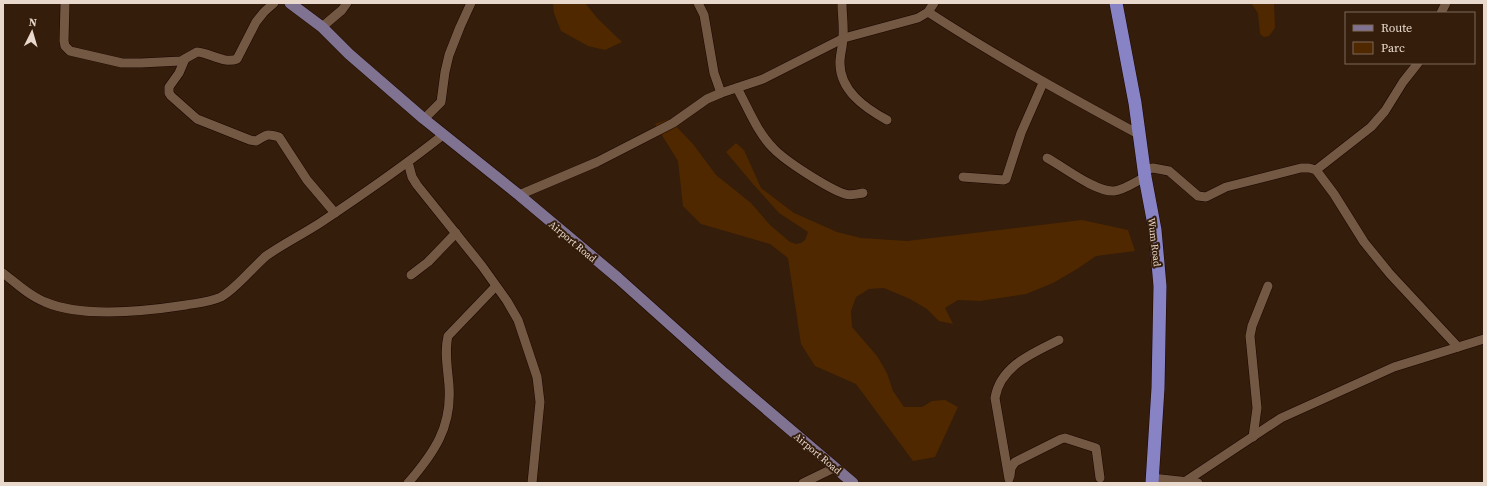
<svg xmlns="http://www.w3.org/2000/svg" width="1487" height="486" viewBox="0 0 1487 486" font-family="'Source Serif 4',serif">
<rect width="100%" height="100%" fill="#341d0a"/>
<!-- green -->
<g fill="#4f2800">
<path d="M 553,3 L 585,3 L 598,19 L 622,42 L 605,50 L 588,46 L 561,31 L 554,13 Z"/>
<path d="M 1251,3 L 1274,3 L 1275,28 L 1269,36 L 1264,37 L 1260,34 L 1258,13 Z"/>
<path d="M 669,119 L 693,144 L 716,175 L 751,203 L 770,225 L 790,242 L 796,244 L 801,243 L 805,240 L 808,232 L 779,213 L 753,184 L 726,152 L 736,143 L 744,150 L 761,188 L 794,213 L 837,232 L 861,238 L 907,241 L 1082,220 L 1128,230 L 1135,251 L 1096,256 L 1077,269 L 1053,283 L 1026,294 L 980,301 L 958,300 L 945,308 L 953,324 L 939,321 L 927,309 L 910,299 L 884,288 L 869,289 L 856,297 L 851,311 L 852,327 L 877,356 L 887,373 L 893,391 L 904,407 L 922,407 L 932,401 L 945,400 L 958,407 L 935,457 L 913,461 L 856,384 L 815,366 L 801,344 L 788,258 L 770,244 L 701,224 L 683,206 L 678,161 L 655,124 Z"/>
</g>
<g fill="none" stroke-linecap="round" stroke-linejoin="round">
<defs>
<g id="minor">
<path d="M 65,3 L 64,41 L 65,46 L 70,51 L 122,63 L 141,63 L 181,61 L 197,52 C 210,53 224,64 237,59 L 256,22 L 264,12 L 274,3"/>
<path d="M 698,3 L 704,15 L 714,73 L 721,93"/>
<path d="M 842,3 C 842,14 844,26 843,37 C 843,46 840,54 840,62 C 839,90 865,108 887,120"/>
<path d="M 928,12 C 997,57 1068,96 1140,135"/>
<path d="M 1441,13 L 1446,3"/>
<path d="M 322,27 L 342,10 L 347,3"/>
<path d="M 185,59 L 179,73 L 169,87 L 169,93 L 171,96 L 197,119 L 250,140 L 256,141 C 267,135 266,133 279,137 L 307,180 L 335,213"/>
<path d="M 737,88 C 748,108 757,132 773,148 C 785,161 829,189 845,194 C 851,196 857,194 863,193"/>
<path d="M 424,119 L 441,102 L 445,72 L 449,55 L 460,27 L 471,3"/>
<path d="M 1047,158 C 1064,167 1095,192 1114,191 C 1124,190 1135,182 1145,177"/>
<path d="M 408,162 L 412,177 L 417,185 L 482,266 L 507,301 L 518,320 L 537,377 L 540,402 L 532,483"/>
<path d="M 1144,170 L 1153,168 L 1169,171 L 1198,196 L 1206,197 L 1226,187 L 1238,184 L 1301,168 L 1309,168 L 1316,170 L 1334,194 L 1364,242 L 1390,274 L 1458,347"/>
<path d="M 1316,170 L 1371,127 L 1385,111 L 1403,82 L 1418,63"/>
<path d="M 963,177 L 1004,180 L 1006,179 L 1021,133 L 1043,83"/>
<path d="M 519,195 L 597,162 L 673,123 L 707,99 L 721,93 L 763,79 L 844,38 L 918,18 L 928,12 L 934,3"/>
<path d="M 3,273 C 16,283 29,296 45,302 C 82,318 147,311 186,305 C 198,303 210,302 221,297 C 236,289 252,268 266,256 C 283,244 303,234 320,223 C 362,195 404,166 443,135"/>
<path d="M 411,275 L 428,262 L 456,233"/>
<path d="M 1253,437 L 1257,408 L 1250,336 L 1252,326 L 1268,286"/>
<path d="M 1010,476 L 1011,468 L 1015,462 L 1061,439 L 1065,438 L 1096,448 L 1100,478"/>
<path d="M 1152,478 L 1198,483"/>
<path d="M 1009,479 L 995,398 C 1000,366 1033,353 1059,340"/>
<path d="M 1186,481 L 1281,418 L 1394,367 L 1484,339"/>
<path d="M 408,483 C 434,453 452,427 449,386 C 448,370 444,352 448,336 L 496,286"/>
<path d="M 803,483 L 834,468"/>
</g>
<path id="major" d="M 290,3 L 322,27 L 349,54 L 424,119 L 519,195 L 618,278 L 724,373 L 853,483"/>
<path id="highway" d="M 1116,3 L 1135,103 L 1145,177 L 1155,230 L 1160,286 L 1158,388 L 1152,483"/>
</defs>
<!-- minor casing -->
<use href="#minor" stroke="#1b0600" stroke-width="10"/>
<!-- major casing -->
<use href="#major" stroke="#1b0600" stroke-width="12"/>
<!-- highway casing -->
<use href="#highway" stroke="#1b0600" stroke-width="14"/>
<!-- minor -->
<use href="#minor" stroke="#735844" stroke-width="9"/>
<!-- major -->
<use href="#major" stroke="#807291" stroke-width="11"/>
<!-- highway -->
<use href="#highway" stroke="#8883c5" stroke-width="13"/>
</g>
<g text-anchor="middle" stroke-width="4" stroke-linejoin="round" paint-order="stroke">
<!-- street labels -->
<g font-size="10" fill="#e9d9cd" stroke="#341d0a">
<text transform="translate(573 241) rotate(40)" y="4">Airport Road</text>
<text transform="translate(1155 242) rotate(83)" y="4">Wum Road</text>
<text transform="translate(818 453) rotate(40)" y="4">Airport Road</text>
</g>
</g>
<!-- border -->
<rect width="1487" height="486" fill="none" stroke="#e9d9cd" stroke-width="8"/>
<!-- legend -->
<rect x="1345" y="12" width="130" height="52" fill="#341d0a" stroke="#7c6858"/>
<rect x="1353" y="25" width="20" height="6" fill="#807291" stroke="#7c6858"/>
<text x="1381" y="32" font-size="12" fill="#e9d9cd">Route</text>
<rect x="1353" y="42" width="20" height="12" fill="#4f2800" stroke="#7c6858"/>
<text x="1381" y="52" font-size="12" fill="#e9d9cd">Parc</text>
<!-- north arrow -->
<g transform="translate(32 32) rotate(5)" stroke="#341d0a" stroke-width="3" paint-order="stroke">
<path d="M0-3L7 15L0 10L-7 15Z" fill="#e9d9cd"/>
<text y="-6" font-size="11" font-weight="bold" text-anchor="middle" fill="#e9d9cd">N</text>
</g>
</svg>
